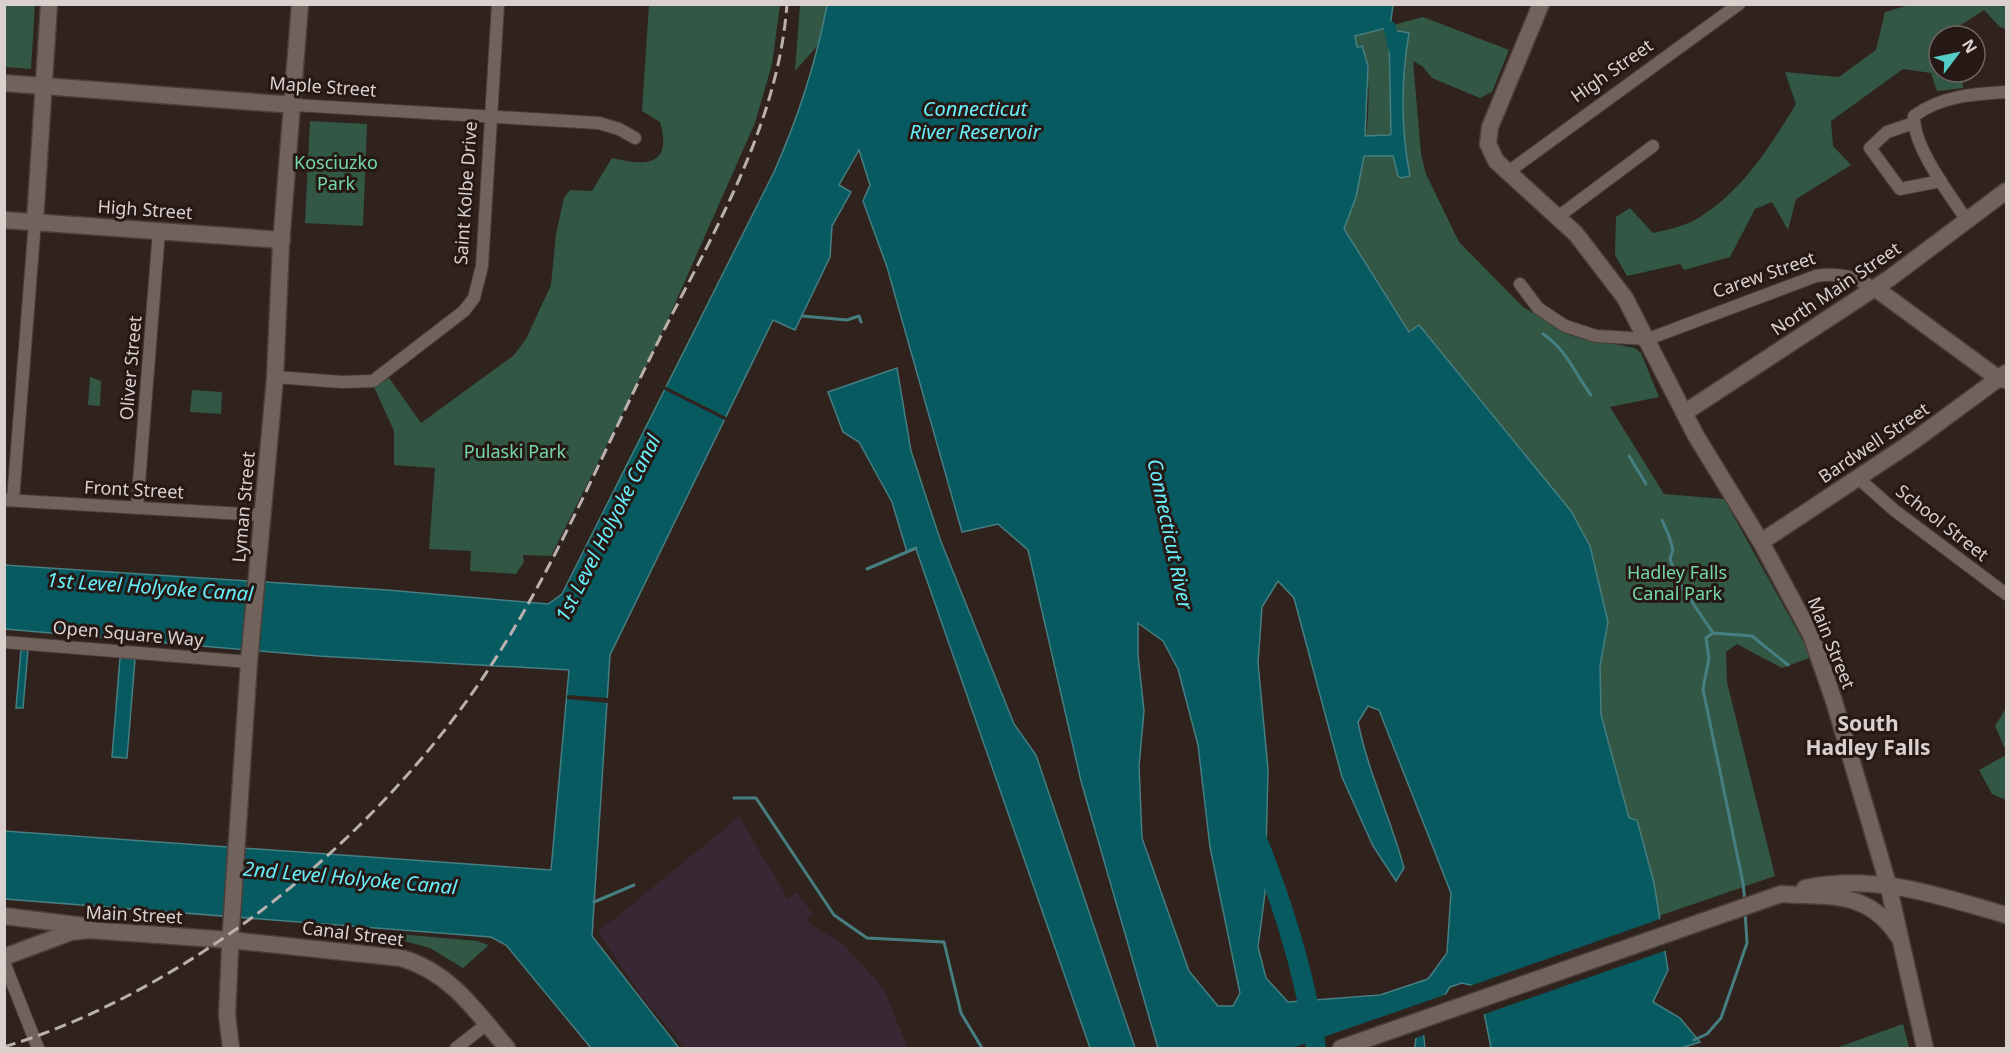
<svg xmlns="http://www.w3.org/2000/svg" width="2011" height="1053" viewBox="0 0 2011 1053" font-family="'Noto Sans',sans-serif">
<rect width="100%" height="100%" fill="#30231e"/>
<!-- industrial -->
<path fill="#372834" d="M 739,817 L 788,899 L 797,893 L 813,914 L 807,919 L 812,925 L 844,945 L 883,988 L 908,1048 L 685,1048 L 641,995 L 598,932 Z"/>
<!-- green -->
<g fill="#325845">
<path d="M 1913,4 L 2006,5 L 2006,29 L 2000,27 L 1984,10 L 1944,36 L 1939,36 L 1939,72 L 1962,72 L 1963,88 L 1937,91 L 1931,73 L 1903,69 L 1831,121 L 1833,146 L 1851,165 L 1796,199 L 1788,230 L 1772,202 L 1755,209 L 1730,257 L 1684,270 L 1680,264 L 1627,276 L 1615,255 L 1616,217 L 1630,208 L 1653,233 C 1666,230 1681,227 1693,221 C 1740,195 1769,148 1796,104 L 1785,72 L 1839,77 L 1876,50 L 1885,12 Z"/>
<path d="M 4,5 L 35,5 L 31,69 L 5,67 Z"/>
<path d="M 649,5 L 780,5 L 772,64 L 755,123 L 653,353 L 551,556 L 523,555 L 524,562 L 516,574 L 470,571 L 471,551 L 429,549 L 435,468 L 394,465 L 394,431 L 374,387 L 389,378 L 421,423 L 514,355 L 526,339 L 551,285 L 556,234 L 564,198 L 570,190 L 592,191 L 612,158 C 645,166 673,167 660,122 L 642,111 Z"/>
<path d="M 800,5 L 827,5 L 820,43 L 795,71 Z"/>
<path d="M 1423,17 L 1509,50 L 1492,92 L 1480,98 L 1432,78 L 1422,66 L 1413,61 L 1421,154 L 1426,174 L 1459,242 L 1523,307 L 1572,336 L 1635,348 L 1641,353 L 1659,397 L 1610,407 L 1664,494 L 1724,499 L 1812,657 L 1782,668 L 1737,644 L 1726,652 L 1727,682 L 1775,876 L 1624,928 L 1600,852 L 1590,546 L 1571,511 L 1419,326 L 1410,332 L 1344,229 C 1362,179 1378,98 1362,46 L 1357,47 L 1355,35 Z"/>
<path d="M 310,121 L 367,124 L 363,226 L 305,223 Z"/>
<path d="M 90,377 L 101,381 L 100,406 L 88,405 Z"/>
<path d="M 192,390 L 222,392 L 221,414 L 190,412 Z"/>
<path d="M 2006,708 L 2006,751 L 1995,726 Z"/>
<path d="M 2006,755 L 2006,800 L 1992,794 L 1979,770 Z"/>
<path d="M 398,934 L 477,941 L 489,945 L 463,968 L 430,948 L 397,939 Z"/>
<path d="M 1903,1024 L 1909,1048 L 1836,1048 Z"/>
</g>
<!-- water -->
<g fill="#075a60" stroke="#467e81" stroke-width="1.5" fill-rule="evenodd">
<path d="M 827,5 L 1393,5 L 1390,27 L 1355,36 L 1357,47 L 1362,46 L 1368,66 L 1365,136 L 1389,135 L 1391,134 L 1389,33 L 1399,31 L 1409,33 C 1401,80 1401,130 1410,176 L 1401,178 L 1398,176 L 1393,156 L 1364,156 L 1356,197 L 1344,229 L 1409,332 L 1419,325 L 1571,511 L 1590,546 L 1608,622 L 1600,666 L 1601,715 L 1629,818 L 1637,820 L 1654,883 L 1668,970 L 1653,1002 L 1680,1018 L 1700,1042 L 1681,1048 L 1491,1048 L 1479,987 L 1462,983 L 1450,987 L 1423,1029 L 1425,1048 L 1415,1048 L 1416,1036 L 1402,1014 L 1378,1023 L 1384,1048 L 1158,1048 L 1081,781 L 1028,550 L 998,524 L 962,532 L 887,267 L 863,201 L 870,185 L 859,150 L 839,185 L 851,192 L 832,226 L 830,257 L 795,330 L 773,320 L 610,655 L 592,936 L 679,1048 L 591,1048 L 506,945 L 491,937 L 5,899 L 5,831 L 551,870 L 569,670 L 318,656 L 5,629 L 4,565 L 387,590 L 548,604 L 562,594 L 774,172 C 798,118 816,63 827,5 ZM 1278,581 L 1294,598 L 1342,777 L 1373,846 L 1396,881 L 1404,868 C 1391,819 1368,772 1358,722 L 1368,706 L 1379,710 L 1451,893 L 1447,953 L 1428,979 L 1380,995 L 1288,1002 L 1266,978 L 1258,947 L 1265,893 L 1268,769 L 1258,663 L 1262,607 ZM 1138,623 L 1163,641 L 1178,669 L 1198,745 L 1210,847 L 1240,993 L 1233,1006 L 1218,1006 L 1189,971 L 1142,838 L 1139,766 L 1144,711 L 1138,655 Z"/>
<path d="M 897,368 L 911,451 L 940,539 L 1014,724 L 1036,755 L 1135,1048 L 1090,1048 L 916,549 L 907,552 L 892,502 L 859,442 L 843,432 L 828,392 Z"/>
<path d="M 21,650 L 28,650 L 23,708 L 16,708 Z"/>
<path d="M 120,658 L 135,659 L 127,758 L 112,757 Z"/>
</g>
<!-- pier -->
<g fill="#30231e">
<path d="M 662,385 L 728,418 L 727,421 L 661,388 Z"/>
<path d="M 567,695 L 609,698 L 608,703 L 567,699 Z"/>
<path d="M 1663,918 L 1667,950 L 1482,1015 L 1477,989 L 1467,987 Z"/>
<path d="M 1450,993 L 1426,1030 L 1427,1034 L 1413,1039 L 1401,1018 L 1381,1025 L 1386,1048 L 1292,1048 Z"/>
</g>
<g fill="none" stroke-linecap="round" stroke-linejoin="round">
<!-- stream -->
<g stroke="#467e81" stroke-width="3">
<path d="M 802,316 L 847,320 L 859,316 L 861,322"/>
<path d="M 1543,334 C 1567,350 1575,374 1591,395"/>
<path d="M 1629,456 L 1646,484"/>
<path d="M 1662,520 L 1669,536 L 1673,550 L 1670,559 L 1678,581 L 1713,633"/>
<path d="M 867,569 L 916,548"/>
<path d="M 734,798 L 756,798 L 834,915 L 867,938 L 944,942 L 961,1013 L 982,1048"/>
<path d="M 594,902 L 634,885"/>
<path d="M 1745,902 L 1743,883 L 1703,689 L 1709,658 L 1706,638 L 1713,633 L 1752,636 L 1788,665"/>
<path d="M 1694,1040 L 1707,1034 L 1721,1018 L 1747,943 L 1745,911"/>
</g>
<!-- canal -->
<path stroke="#075a60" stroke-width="12" d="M 1390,27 L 1394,48"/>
<!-- river -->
<path stroke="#075a60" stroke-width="20" d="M 1256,837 C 1284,906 1305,975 1316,1048"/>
<defs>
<g id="street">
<path d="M 294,105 L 599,123 L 619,129 L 635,138"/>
<path d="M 1914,123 L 1887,132 L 1870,148 L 1900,189 L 1941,181"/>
<path d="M 1508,172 L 1739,4"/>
<path d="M 1559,216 L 1653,146"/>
<path d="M 1967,221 C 1950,194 1913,148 1914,116 C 1941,96 1973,94 2006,92"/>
<path d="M 1520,284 L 1538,308 L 1565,326 L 1596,336 L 1648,339 L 1816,276 C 1839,272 1854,277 1875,288"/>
<path d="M 275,377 L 342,382 L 373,381 L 464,311 L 474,298 L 482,266 L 498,4"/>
<path d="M 1858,478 L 1894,510 L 2006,594"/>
<path d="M 4,500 L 262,515"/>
<path d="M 13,500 L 35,221"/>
<path d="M 137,508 L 159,231"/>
<path d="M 4,642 L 249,662"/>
<path d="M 4,962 L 38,1048"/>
<path d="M 456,1048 L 487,1024"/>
</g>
<g id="secondary">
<path d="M 1541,4 L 1490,127 L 1488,144 L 1496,161 L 1576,234 L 1625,298 L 1696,436 L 1761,542 L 1811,635 L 1834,701 L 1888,884 L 1925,1048"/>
<path d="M 4,83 L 294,105"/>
<path d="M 4,220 L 282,240"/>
<path d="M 35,221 L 49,4"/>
<path d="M 1875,288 L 1999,379 L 2006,380"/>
<path d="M 1684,413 L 1890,278 L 2006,191"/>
<path d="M 1761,542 L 1912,442 L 2006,373"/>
<path d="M 1805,888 C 1877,873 1939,896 2006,915"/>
<path d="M 4,916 L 85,926"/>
<path d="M 4,957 L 71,932 L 88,930 L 230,940 L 401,958 C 450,972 476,1011 507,1048"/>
<path d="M 231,1048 L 227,1015 L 231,929 L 249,662 L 275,378 L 281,244 L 300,4"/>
<path d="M 1341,1048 L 1781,894 C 1829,897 1868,890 1898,936"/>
</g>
</defs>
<!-- street casing -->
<use href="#street" stroke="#4a3f3b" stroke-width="14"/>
<!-- secondary casing -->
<use href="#secondary" stroke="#4a3f3b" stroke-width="19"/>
<!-- street -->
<use href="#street" stroke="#71625c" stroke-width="12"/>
<!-- secondary -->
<use href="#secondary" stroke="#71625c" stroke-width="16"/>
<!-- rail -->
<path stroke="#bab0ad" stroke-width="3" stroke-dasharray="12 6" stroke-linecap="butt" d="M 4,1047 C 196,988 381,834 490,667 C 555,568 603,452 656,346 C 710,238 778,128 787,4"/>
</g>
<g text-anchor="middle" stroke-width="6" stroke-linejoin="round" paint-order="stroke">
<!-- street labels -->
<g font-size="18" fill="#dad1ce" stroke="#261915">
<text transform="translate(1612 71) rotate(-35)" y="6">High Street</text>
<text transform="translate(323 87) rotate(4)" y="6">Maple Street</text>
<text transform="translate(466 193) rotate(-86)" y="6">Saint Kolbe Drive</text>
<text transform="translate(145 210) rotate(4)" y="6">High Street</text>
<text transform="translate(1764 275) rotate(-19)" y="6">Carew Street</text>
<text transform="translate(1836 289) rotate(-34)" y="6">North Main Street</text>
<text transform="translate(131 368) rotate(-85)" y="6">Oliver Street</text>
<text transform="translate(1874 443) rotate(-34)" y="6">Bardwell Street</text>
<text transform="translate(134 490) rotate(3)" y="6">Front Street</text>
<text transform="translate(244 507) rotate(-85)" y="6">Lyman Street</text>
<text transform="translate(1942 523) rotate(38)" y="6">School Street</text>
<text transform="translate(128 634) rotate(5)" y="6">Open Square Way</text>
<text transform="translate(1831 643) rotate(68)" y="6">Main Street</text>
<text transform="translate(134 915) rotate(3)" y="6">Main Street</text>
<text transform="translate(353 934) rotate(7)" y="6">Canal Street</text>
</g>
<!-- park labels -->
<g font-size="18" fill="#75d8a7" stroke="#261915">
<text x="336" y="169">Kosciuzko<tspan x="336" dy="21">Park</tspan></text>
<text x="515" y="458">Pulaski Park</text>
<text x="1677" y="579">Hadley Falls<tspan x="1677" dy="21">Canal Park</tspan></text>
</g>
<!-- water labels -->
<g font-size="20" font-style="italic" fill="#67eefa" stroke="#261915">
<text x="975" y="116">Connecticut<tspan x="975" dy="23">River Reservoir</tspan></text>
<text transform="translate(608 528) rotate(-63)" y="7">1st Level Holyoke Canal</text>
<text transform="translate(1170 534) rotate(78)" y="7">Connecticut River</text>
<text transform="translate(150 587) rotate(4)" y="7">1st Level Holyoke Canal</text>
<text transform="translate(350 878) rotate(5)" y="7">2nd Level Holyoke Canal</text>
</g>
<!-- quarter labels -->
<g font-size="21" font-weight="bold" fill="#dad1ce" stroke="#261915">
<text x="1868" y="731">South<tspan x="1868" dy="24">Hadley Falls</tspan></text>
</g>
</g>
<!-- border -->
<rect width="2011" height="1053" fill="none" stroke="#dad1ce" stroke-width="12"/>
<!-- north arrow -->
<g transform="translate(1957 54) rotate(58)"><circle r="28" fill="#261915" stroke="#6e635f" stroke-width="1.5"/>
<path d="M0-4.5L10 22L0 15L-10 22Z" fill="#54cdc7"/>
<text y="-9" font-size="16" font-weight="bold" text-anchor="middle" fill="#dad1ce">N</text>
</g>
</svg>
